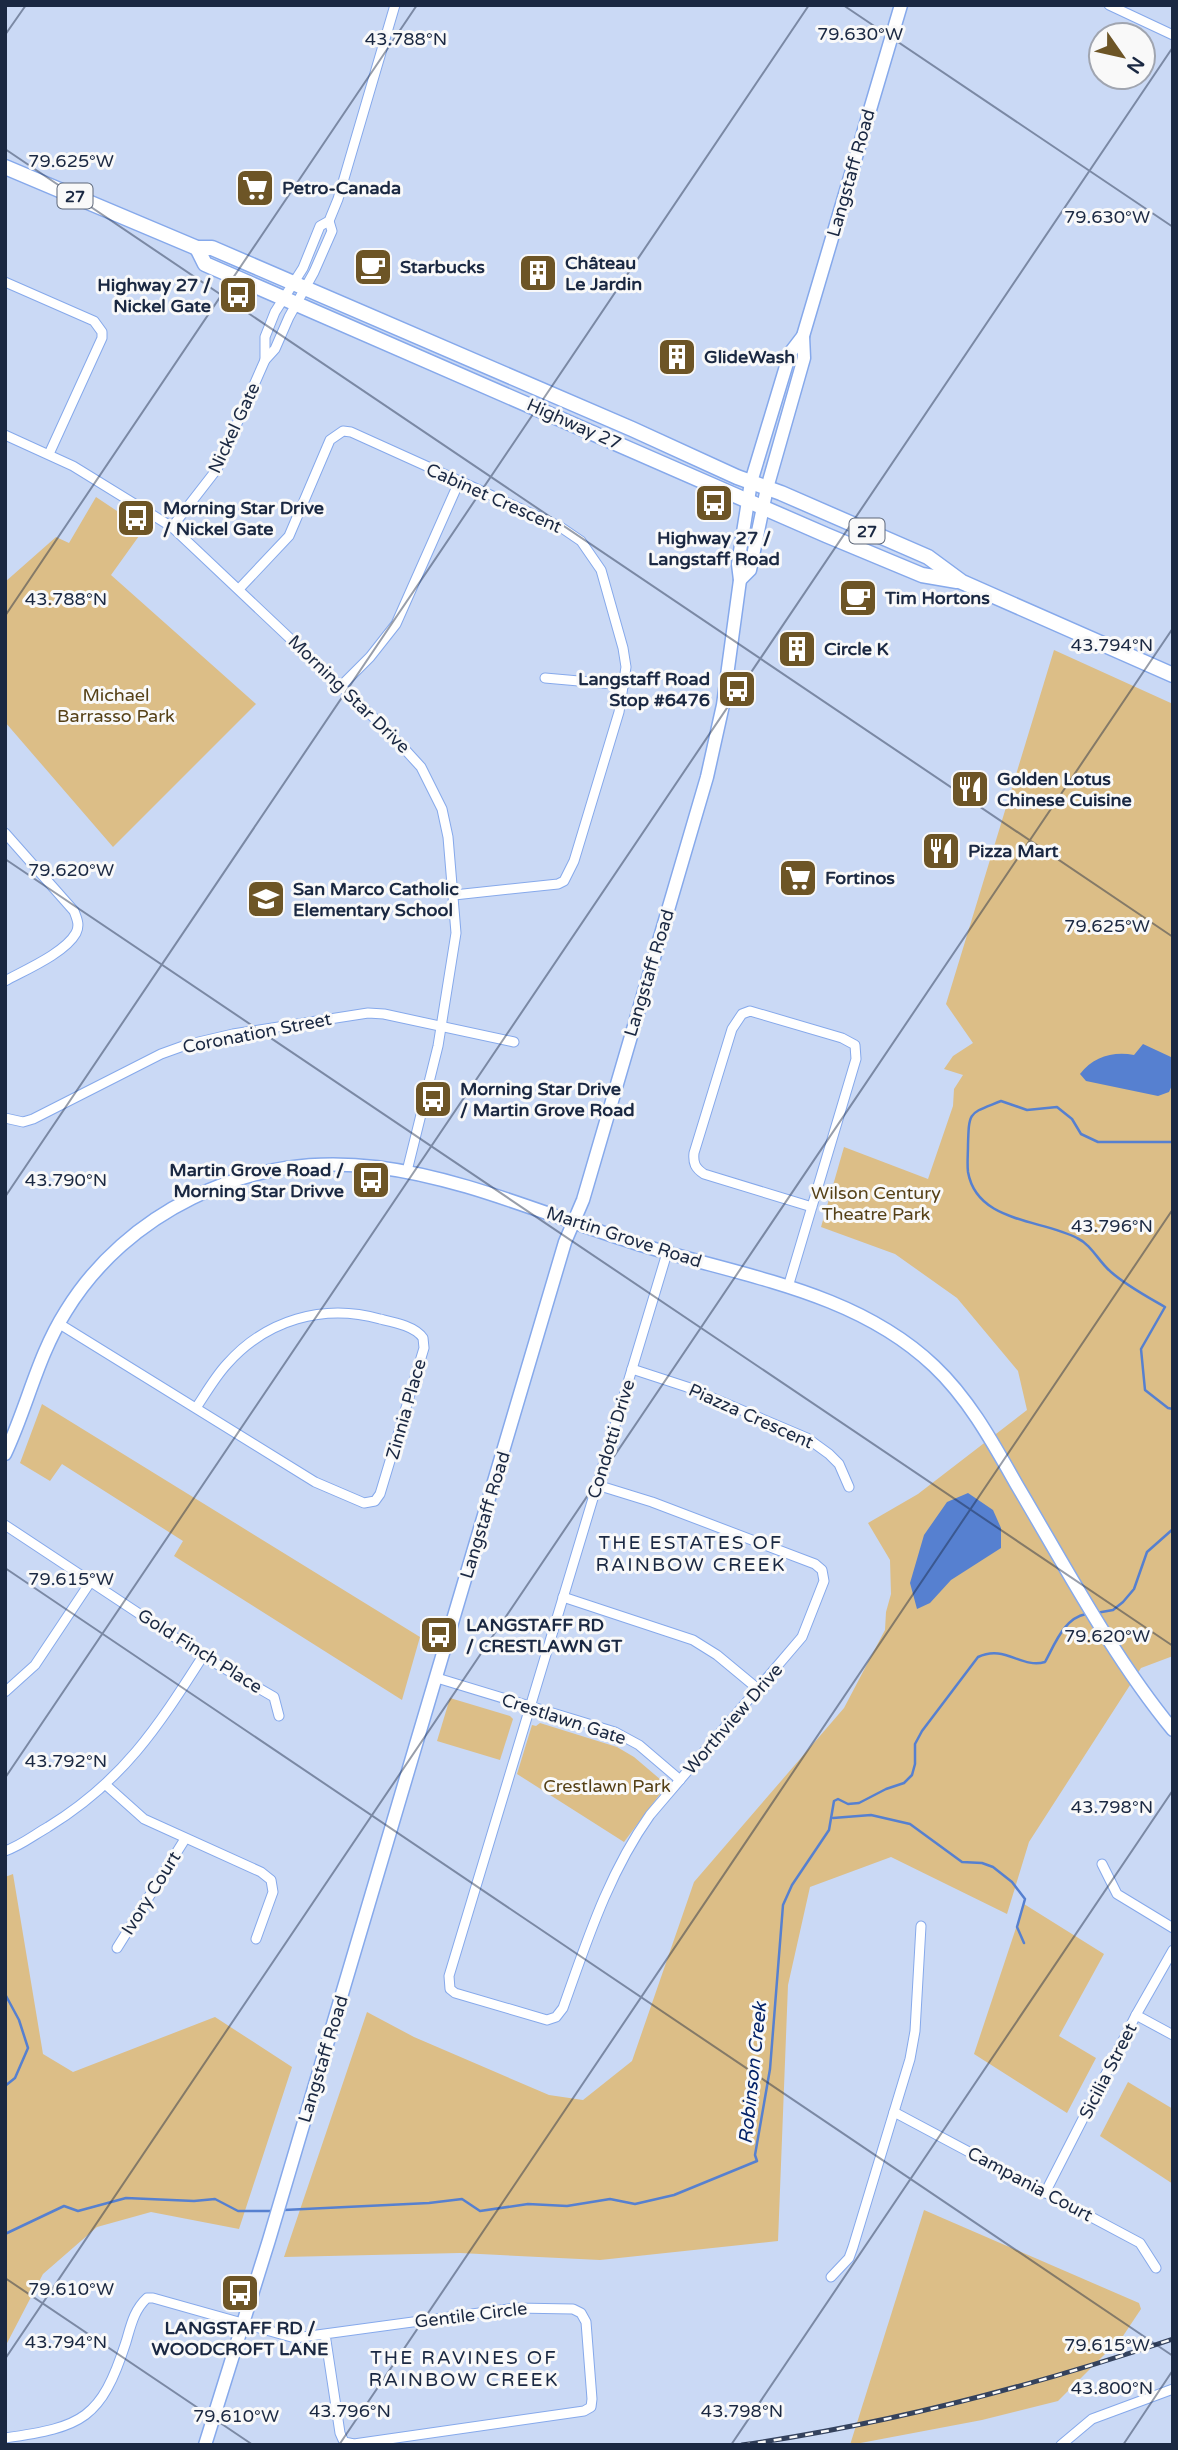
<svg xmlns="http://www.w3.org/2000/svg" width="1178" height="2450" viewBox="0 0 1178 2450" font-family="'Varela Round',sans-serif">
<rect width="100%" height="100%" fill="#cad9f5"/>
<!-- green -->
<g fill="#dcbe87">
<path d="M 96,497 L 144,529 L 111,575 L 256,704 L 113,847 L 5,722 L 5,582 L 56,537 L 69,543 Z"/>
<path d="M 1054,650 L 1173,704 L 1173,1656 L 1141,1668 L 1029,1842 L 1007,1914 L 891,1857 L 810,1887 L 788,1985 L 778,2241 L 600,2260 L 460,2253 L 284,2257 L 367,2012 L 414,2037 L 549,2095 L 583,2100 L 632,2061 L 694,1882 L 844,1708 L 885,1630 L 886,1612 L 891,1594 L 890,1560 L 868,1523 L 918,1494 L 1027,1410 L 1018,1371 L 957,1298 L 895,1254 L 821,1227 L 844,1147 L 928,1179 L 953,1106 L 954,1089 L 963,1075 L 944,1069 L 953,1056 L 973,1043 L 946,1004 Z"/>
<path d="M 42,1404 L 420,1637 L 402,1700 L 174,1556 L 183,1541 L 62,1464 L 50,1481 L 20,1463 Z"/>
<path d="M 450,1698 L 510,1716 L 513,1719 L 500,1760 L 437,1741 Z"/>
<path d="M 540,1723 L 617,1747 L 634,1757 L 661,1780 L 660,1785 L 664,1788 L 663,1790 L 624,1842 L 517,1774 L 532,1725 L 536,1726 Z"/>
<path d="M 13,1874 L 43,2054 L 73,2072 L 215,2017 L 292,2067 L 239,2229 L 151,2212 L 97,2227 L 43,2274 L 5,2347 L 5,1877 Z"/>
<path d="M 1024,1904 L 1104,1954 L 1059,2036 L 1096,2058 L 1067,2113 L 974,2054 Z"/>
<path d="M 1128,2082 L 1173,2109 L 1173,2184 L 1100,2136 Z"/>
<path d="M 924,2210 L 1139,2303 L 1141,2309 L 1123,2336 L 1058,2401 L 982,2420 L 850,2445 Z"/>
</g>
<!-- water -->
<g fill="#5680d0">
<path d="M 1143,1044 L 1171,1057 L 1173,1083 L 1169,1092 L 1158,1096 L 1086,1081 L 1080,1074 C 1093,1057 1113,1051 1134,1055 Z"/>
<path d="M 968,1493 L 993,1510 L 1001,1528 L 1001,1548 L 951,1580 L 930,1603 L 917,1609 L 910,1583 L 924,1535 L 947,1502 Z"/>
</g>
<g fill="none" stroke-linecap="round" stroke-linejoin="round">
<!-- stream -->
<g stroke="#5680d0" stroke-width="2.5">
<path d="M 1173,1142 L 1098,1142 L 1081,1134 L 1072,1119 L 1057,1107 L 1027,1110 L 1001,1101 C 969,1114 969,1110 968,1145 C 968,1154 967,1164 968,1172 C 977,1223 1041,1219 1077,1238 C 1092,1245 1098,1261 1111,1272 C 1127,1286 1146,1296 1165,1307 L 1141,1349 L 1145,1390 L 1168,1408 L 1173,1409"/>
<path d="M 1096,1613 L 1113,1610 L 1123,1602 L 1134,1589 L 1147,1552 L 1173,1529"/>
<path d="M 833,1818 L 871,1815 L 910,1824 L 962,1862 L 982,1863 L 993,1867 L 1012,1882 L 1025,1899 L 1017,1927 L 1024,1943"/>
<path d="M 5,1994 L 19,2020 L 28,2048 L 15,2078 L 5,2086"/>
<path d="M 284,2210 L 429,2203 L 462,2199 L 480,2211 L 528,2204 L 567,2206 L 610,2199 L 635,2204 L 674,2195 L 757,2161 L 755,2155 L 770,2069 L 783,1905 L 792,1885 L 829,1830 L 834,1801 L 838,1799 L 848,1804 L 859,1803 L 886,1789 L 904,1783 L 912,1775 L 915,1764 L 915,1744 L 922,1731 L 978,1657 C 1005,1644 1021,1669 1045,1662 C 1055,1644 1064,1618 1086,1614"/>
<path d="M 5,2234 L 64,2206 L 78,2211 L 126,2198 L 194,2201 L 215,2199 L 238,2211 L 274,2211"/>
</g>
<defs>
<g id="street">
<path d="M 1109,5 L 1173,35"/>
<path d="M 5,282 L 94,321 L 102,332 L 102,338 L 49,454"/>
<path d="M 265,360 L 265,337 L 275,312 L 303,268 L 320,226 L 329,221 L 338,199 L 395,5"/>
<path d="M 5,435 L 73,466 L 172,527 L 389,732 L 421,767 L 442,809 L 448,837 L 456,933 L 438,1046 L 407,1171"/>
<path d="M 172,527 L 217,469 L 265,360 L 275,349 L 289,317 L 314,272 L 332,231 L 329,221"/>
<path d="M 239,589 L 289,536 L 330,440 L 343,431 L 351,432 L 559,526 L 581,541 L 601,570 L 623,648 L 626,667 L 619,712 L 574,861 L 564,881 L 558,884 L 454,895"/>
<path d="M 545,678 L 624,685"/>
<path d="M 341,686 L 370,657 L 396,624 L 459,482"/>
<path d="M 5,833 L 74,911 C 77,919 80,925 76,933 C 65,953 25,970 5,981"/>
<path d="M 5,1118 L 23,1122 L 33,1119 L 161,1054 L 186,1045 L 233,1034 L 368,1013 L 384,1014 L 514,1042"/>
<path d="M 788,1287 L 856,1059 L 855,1045 L 842,1038 L 750,1011 L 742,1014 L 732,1029 L 694,1153 C 693,1163 695,1168 704,1174 L 812,1207"/>
<path d="M 58,1323 L 315,1482 L 364,1503 L 375,1501 L 380,1494 L 424,1348 L 423,1338 C 415,1326 393,1322 380,1319 C 323,1303 266,1320 227,1364 C 215,1377 206,1393 196,1408"/>
<path d="M 632,1369 L 687,1387 L 807,1438 L 829,1454 L 839,1464 L 849,1487"/>
<path d="M 597,1485 L 652,1502 L 815,1564 L 822,1570 L 824,1581 L 802,1637 L 650,1815 C 608,1874 587,1941 563,2008 L 556,2017 L 547,2020 L 455,1993 L 450,1989 L 449,1976 L 667,1253"/>
<path d="M 5,1525 L 203,1656 L 274,1697 L 279,1716"/>
<path d="M 563,1597 L 693,1640 L 717,1655 L 758,1689"/>
<path d="M 437,1678 L 615,1732 L 639,1745 L 680,1780"/>
<path d="M 5,1692 L 35,1665 L 91,1581"/>
<path d="M 106,1785 L 144,1819 L 261,1872 L 271,1880 L 273,1892 L 256,1939"/>
<path d="M 5,1851 C 20,1846 34,1835 48,1827 C 123,1781 157,1728 203,1656"/>
<path d="M 1102,1864 L 1117,1894 L 1173,1928"/>
<path d="M 117,1948 L 185,1839"/>
<path d="M 1136,2015 L 1173,2035"/>
<path d="M 894,2112 L 1140,2243 L 1156,2268"/>
<path d="M 1045,2193 L 1136,2015 L 1173,1950"/>
<path d="M 831,2277 L 849,2258 L 853,2247 L 910,2059 L 915,2031 L 921,1926"/>
<path d="M 5,2438 C 83,2427 101,2419 126,2342 C 131,2325 134,2310 147,2298 L 153,2298 L 295,2338 L 515,2308 L 573,2309 L 581,2313 L 586,2322 L 592,2399 L 591,2407 L 584,2411 L 354,2444 L 344,2442 L 340,2433 L 325,2334"/>
<path d="M 1061,2445 L 1092,2419 L 1173,2389"/>
</g>
<g id="secondary">
<path d="M 740,580 L 750,570 L 767,488 L 804,358 L 803,336"/>
<path d="M 5,1454 C 28,1405 37,1357 66,1311 C 96,1262 141,1223 192,1198 C 349,1120 484,1196 635,1243 C 737,1276 853,1289 934,1366 C 970,1400 994,1445 1018,1487 C 1066,1568 1113,1657 1173,1730"/>
<path d="M 205,2445 L 269,2240 L 565,1242 L 583,1200 L 707,777 L 723,705 L 740,580 L 738,564 L 751,482 L 790,353 L 803,336 L 901,5"/>
</g>
<g id="primary">
<path d="M 5,167 L 197,248 L 212,248 L 632,429 L 737,477 L 781,493 L 928,557 L 962,582 L 1173,675"/>
<path d="M 197,248 L 205,264 L 826,535 L 922,575 L 957,581"/>
</g>
</defs>
<!-- street casing -->
<use href="#street" stroke="#86a9eb" stroke-width="11"/>
<!-- secondary casing -->
<use href="#secondary" stroke="#86a9eb" stroke-width="15"/>
<!-- primary casing -->
<use href="#primary" stroke="#86a9eb" stroke-width="17"/>
<!-- street -->
<use href="#street" stroke="#fff" stroke-width="9"/>
<!-- secondary -->
<use href="#secondary" stroke="#fff" stroke-width="12"/>
<!-- primary -->
<use href="#primary" stroke="#fff" stroke-width="14"/>
<defs>
<path id="rail" d="M 742,2445 C 889,2424 1033,2386 1173,2339"/>
</defs>
<!-- rail casing -->
<use href="#rail" stroke="#34425d" stroke-width="5"/>
<!-- rail -->
<use href="#rail" stroke="#f9f9f9" stroke-width="2.5" stroke-dasharray="8" stroke-linecap="butt"/>
</g>
<!-- ticks -->
<path fill="none" stroke="#1a2842" stroke-width="2" stroke-opacity="0.45" d="M 843,5 L 1173,227M 5,35 L 26,5M 5,149 L 1173,937M 5,616 L 417,5M 5,859 L 1173,1646M 5,1197 L 809,5M 5,1568 L 1173,2356M 5,1778 L 1173,47M 5,2278 L 253,2445M 5,2359 L 1173,628M 339,2445 L 1173,1209M 731,2445 L 1173,1790M 1123,2445 L 1173,2370"/>
<!-- icons -->
<defs>
<symbol id="supermarket-square" viewBox="-11 -11 22 22"><rect x="-9" y="-9" width="18" height="18" rx="4" fill="#6d5526" stroke="#f9f9f9"/><path d="M-6-5.5h2.5l.6 2H6L4.5 2H-2.5L-4.4-4H-6ZM-1.5 3.2a1.3 1.3 0 1 0 .1 0ZM3 3.2a1.3 1.3 0 1 0 .1 0Z" fill="#fff"/></symbol>
<symbol id="cafe-square" viewBox="-11 -11 22 22"><rect x="-9" y="-9" width="18" height="18" rx="4" fill="#6d5526" stroke="#f9f9f9"/><path d="M-5.5-4.5H6V0H3Q3 3.5 0 3.5H-2.5Q-5.5 3.5-5.5 0ZM3-3.2v2h1.7v-2ZM-6 4.5H4V6H-6Z" fill="#fff"/></symbol>
<symbol id="building-square" viewBox="-11 -11 22 22"><rect x="-9" y="-9" width="18" height="18" rx="4" fill="#6d5526" stroke="#f9f9f9"/><path d="M-4-6H4V6H1V3H-1V6H-4ZM-2.5-4.3h1.7v1.8h-1.7ZM.8-4.3h1.7v1.8H.8ZM-2.5-1h1.7V.8h-1.7ZM.8-1h1.7V.8H.8Z" fill="#fff"/></symbol>
<symbol id="bus-square" viewBox="-11 -11 22 22"><rect x="-9" y="-9" width="18" height="18" rx="4" fill="#6d5526" stroke="#f9f9f9"/><path d="M-5-6H5V4H4V6H2V4H-2V6H-4V4H-5ZM-3.5-4V0h7V-4ZM-3.5 1.2v1.5H-2V1.2ZM2 1.2v1.5H3.5V1.2Z" fill="#fff"/></symbol>
<symbol id="restaurant-square" viewBox="-11 -11 22 22"><rect x="-9" y="-9" width="18" height="18" rx="4" fill="#6d5526" stroke="#f9f9f9"/><path d="M-5-6h1v4h1v-4h1v4h1v-4h1v5L-1.5 .5V6h-2V.5L-5-1ZM5-6V6H3V1.5H1.5Q1.5-4 5-6Z" fill="#fff"/></symbol>
<symbol id="school-square" viewBox="-11 -11 22 22"><rect x="-9" y="-9" width="18" height="18" rx="4" fill="#6d5526" stroke="#f9f9f9"/><path d="M0-5L7-2L0 1L-7-2ZM-4 1L0 2.5L4 1V4Q0 6-4 4Z" fill="#fff"/></symbol>
</defs>
<g fill-rule="evenodd">
<use href="#supermarket-square" x="233" y="166" width="44" height="44"/>
<use href="#cafe-square" x="351" y="245" width="44" height="44"/>
<use href="#building-square" x="516" y="251" width="44" height="44"/>
<use href="#bus-square" x="216" y="273" width="44" height="44"/>
<use href="#building-square" x="655" y="335" width="44" height="44"/>
<use href="#bus-square" x="692" y="481" width="44" height="44"/>
<use href="#bus-square" x="114" y="496" width="44" height="44"/>
<use href="#cafe-square" x="836" y="576" width="44" height="44"/>
<use href="#building-square" x="775" y="627" width="44" height="44"/>
<use href="#bus-square" x="715" y="667" width="44" height="44"/>
<use href="#restaurant-square" x="948" y="767" width="44" height="44"/>
<use href="#restaurant-square" x="919" y="829" width="44" height="44"/>
<use href="#supermarket-square" x="776" y="856" width="44" height="44"/>
<use href="#school-square" x="244" y="877" width="44" height="44"/>
<use href="#bus-square" x="411" y="1077" width="44" height="44"/>
<use href="#bus-square" x="349" y="1158" width="44" height="44"/>
<use href="#bus-square" x="417" y="1613" width="44" height="44"/>
<use href="#bus-square" x="218" y="2271" width="44" height="44"/>
</g>
<g text-anchor="middle" stroke-width="6" stroke-linejoin="round" paint-order="stroke">
<!-- shield labels -->
<g fill="#f9f9f9" stroke="#5d6779" stroke-width="2">
<rect x="57.5" y="183.5" width="35" height="25" rx="5"/>
<rect x="849.5" y="518.5" width="35" height="25" rx="5"/>
</g>
<g font-size="16" font-weight="bold" fill="#1a2842">
<text x="75" y="202">27</text>
<text x="867" y="537">27</text>
</g>
<!-- street labels -->
<g font-size="18" fill="#1a2842" stroke="#f9f9f9">
<text transform="translate(851 173) rotate(-74)" y="6">Langstaff Road</text>
<text transform="translate(574 424) rotate(24)" y="6">Highway 27</text>
<text transform="translate(234 428) rotate(-65)" y="6">Nickel Gate</text>
<text transform="translate(494 498) rotate(24)" y="6">Cabinet Crescent</text>
<text transform="translate(349 694) rotate(44)" y="6">Morning Star Drive</text>
<text transform="translate(649 973) rotate(-73)" y="6">Langstaff Road</text>
<text transform="translate(257 1033) rotate(-11)" y="6">Coronation Street</text>
<text transform="translate(624 1237) rotate(18)" y="6">Martin Grove Road</text>
<text transform="translate(406 1409) rotate(-74)" y="6">Zinnia Place</text>
<text transform="translate(751 1416) rotate(24)" y="6">Piazza Crescent</text>
<text transform="translate(611 1439) rotate(-73)" y="6">Condotti Drive</text>
<text transform="translate(485 1515) rotate(-73)" y="6">Langstaff Road</text>
<text transform="translate(200 1651) rotate(32)" y="6">Gold Finch Place</text>
<text transform="translate(564 1719) rotate(18)" y="6">Crestlawn Gate</text>
<text transform="translate(733 1719) rotate(-49)" y="6">Worthview Drive</text>
<text transform="translate(151 1893) rotate(-58)" y="6">Ivory Court</text>
<text transform="translate(323 2059) rotate(-73)" y="6">Langstaff Road</text>
<text transform="translate(1108 2071) rotate(-63)" y="6">Sicilia Street</text>
<text transform="translate(1030 2184) rotate(28)" y="6">Campania Court</text>
<text transform="translate(471 2315) rotate(-7)" y="6">Gentile Circle</text>
</g>
<!-- poi labels -->
<g font-size="18" font-weight="bold" fill="#1a2842" stroke="#f9f9f9" text-anchor="start">
<text x="282" y="194">Petro-Canada</text>
<text x="565" y="269">Château<tspan x="565" dy="21">Le Jardin</tspan></text>
<text x="400" y="273">Starbucks</text>
<text x="211" y="291" text-anchor="end">Highway 27 /<tspan x="211" dy="21">Nickel Gate</tspan></text>
<text x="704" y="363">GlideWash</text>
<text x="163" y="514">Morning Star Drive<tspan x="163" dy="21">/ Nickel Gate</tspan></text>
<text x="714" y="544" text-anchor="middle">Highway 27 /<tspan x="714" dy="21">Langstaff Road</tspan></text>
<text x="885" y="604">Tim Hortons</text>
<text x="824" y="655">Circle K</text>
<text x="710" y="685" text-anchor="end">Langstaff Road<tspan x="710" dy="21">Stop #6476</tspan></text>
<text x="997" y="785">Golden Lotus<tspan x="997" dy="21">Chinese Cuisine</tspan></text>
<text x="968" y="857">Pizza Mart</text>
<text x="825" y="884">Fortinos</text>
<text x="293" y="895">San Marco Catholic<tspan x="293" dy="21">Elementary School</tspan></text>
<text x="460" y="1095">Morning Star Drive<tspan x="460" dy="21">/ Martin Grove Road</tspan></text>
<text x="344" y="1176" text-anchor="end">Martin Grove Road /<tspan x="344" dy="21">Morning Star Drivve</tspan></text>
<text x="466" y="1631">LANGSTAFF RD<tspan x="466" dy="21">/ CRESTLAWN GT</tspan></text>
<text x="240" y="2334" text-anchor="middle">LANGSTAFF RD /<tspan x="240" dy="21">WOODCROFT LANE</tspan></text>
</g>
<!-- park labels -->
<g font-size="18" fill="#554016" stroke="#f9f9f9">
<text x="116" y="701">Michael<tspan x="116" dy="21">Barrasso Park</tspan></text>
<text x="876" y="1199">Wilson Century<tspan x="876" dy="21">Theatre Park</tspan></text>
<text x="607" y="1792">Crestlawn Park</text>
</g>
<!-- neighbourhood labels -->
<g font-size="19" letter-spacing="2" fill="#1a2842" stroke="#f9f9f9">
<text x="691" y="1549">THE ESTATES OF<tspan x="691" dy="22">RAINBOW CREEK</tspan></text>
<text x="464" y="2364">THE RAVINES OF<tspan x="464" dy="22">RAINBOW CREEK</tspan></text>
</g>
<!-- water labels -->
<g font-size="19" font-style="italic" fill="#022168" stroke="#f9f9f9">
<text transform="translate(752 2073) rotate(-84)" y="7">Robinson Creek</text>
</g>
</g>
<g font-size="18" text-anchor="middle" fill="#1a2842" stroke="#f9f9f9" stroke-width="6" stroke-linejoin="round" paint-order="stroke">
<text x="860" y="40">79.630°W</text>
<text x="406" y="45">43.788°N</text>
<text x="71" y="167">79.625°W</text>
<text x="1107" y="223">79.630°W</text>
<text x="66" y="605">43.788°N</text>
<text x="1112" y="651">43.794°N</text>
<text x="71" y="876">79.620°W</text>
<text x="1107" y="932">79.625°W</text>
<text x="66" y="1186">43.790°N</text>
<text x="1112" y="1232">43.796°N</text>
<text x="71" y="1585">79.615°W</text>
<text x="1107" y="1642">79.620°W</text>
<text x="66" y="1767">43.792°N</text>
<text x="1112" y="1813">43.798°N</text>
<text x="71" y="2295">79.610°W</text>
<text x="66" y="2348">43.794°N</text>
<text x="1107" y="2351">79.615°W</text>
<text x="1112" y="2394">43.800°N</text>
<text x="350" y="2417">43.796°N</text>
<text x="742" y="2417">43.798°N</text>
<text x="236" y="2422">79.610°W</text>
</g>
<!-- border -->
<rect width="1178" height="2450" fill="none" stroke="#1a2842" stroke-width="14"/>
<!-- north arrow -->
<g transform="translate(1122 56) rotate(124)"><circle r="33" fill="#f9f9f9" stroke="#a0a5b0" stroke-width="2"/>
<path d="M0-5L12 26L0 18L-12 26Z" fill="#6d5526"/>
<text y="-10" font-size="19" font-weight="bold" text-anchor="middle" fill="#1a2842">N</text>
</g>
</svg>
